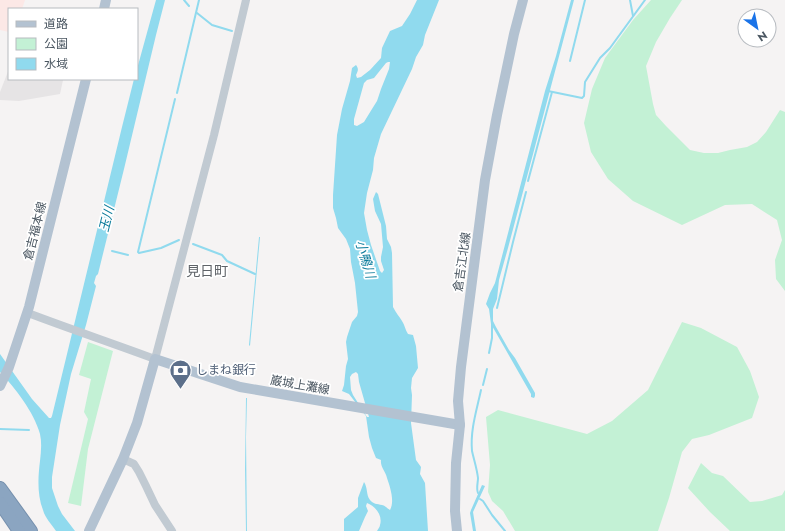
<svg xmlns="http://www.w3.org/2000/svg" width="785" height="531" viewBox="0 0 785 531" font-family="Jost,'Noto Sans JP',sans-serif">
<rect width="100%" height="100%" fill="#f5f3f3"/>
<!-- education -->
<path fill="#e6e4e5" d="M 9,69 L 9,79 L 60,79 L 63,80 L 60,94 L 19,101 L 0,100 L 0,92 Z"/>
<!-- medical -->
<path fill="#fce8e6" d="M 0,0 L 25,0 L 22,9 L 9,9 L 9,32 L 0,30 Z"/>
<!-- green -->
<g fill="#c3f1d5">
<path d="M 651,0 L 682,0 L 670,18 L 656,42 L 646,66 L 653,104 L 656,115 L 666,126 L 690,150 L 704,153 L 718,153 L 730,150 L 747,147 L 757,142 L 766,132 L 780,110 L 785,112 L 785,291 L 776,279 L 775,260 L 782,240 L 777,220 L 752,204 L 725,205 L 682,225 L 633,201 L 608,179 L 591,152 L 584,123 L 592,89 L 605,58 L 633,20 Z"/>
<path d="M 682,322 L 701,328 L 737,347 L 750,371 L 759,397 L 752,418 L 709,435 L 692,439 L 682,452 L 669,498 L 658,531 L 515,531 L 503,511 L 492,501 L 488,492 L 490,465 L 486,417 L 498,410 L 587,434 L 612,421 L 648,390 Z"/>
<path d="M 88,342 L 113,351 L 88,449 L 81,506 L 68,503 L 88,419 L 84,412 L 91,379 L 79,375 Z"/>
<path d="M 701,463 L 712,473 L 723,476 L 750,502 L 762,501 L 782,495 L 785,490 L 785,531 L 730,531 L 710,512 L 688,488 Z"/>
</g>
<!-- water -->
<g fill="#90daee" fill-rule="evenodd">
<path d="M 156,0 L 165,0 L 156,35 L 124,169 L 98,274 L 96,276 L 94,283 L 96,286 L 86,325 L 71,374 L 60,425 L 52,477 L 52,488 L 58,506 L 62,514 L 75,531 L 56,531 C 52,525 45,518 43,510 C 37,495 38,477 40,461 C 41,452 42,443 40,434 C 34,412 15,388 0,372 L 0,354 L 32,399 L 49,418 L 51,418 L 52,416 L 122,127 L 134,79 L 137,79 L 137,69 Z"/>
<path d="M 417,0 L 439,0 L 425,35 L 423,45 L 416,57 L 412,69 L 381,134 L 374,158 L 373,170 L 367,193 L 364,213 L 367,230 L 371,245 L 380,271 L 382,273 L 384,270 L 381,261 L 381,257 L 383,247 L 381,224 L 375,211 L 373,199 L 376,192 L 378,194 L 386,226 L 387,239 L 391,247 L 392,253 L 393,307 C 396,313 399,316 402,321 C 405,325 405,330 408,334 L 413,335 L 416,346 L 418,368 L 412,378 L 411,388 L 412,395 L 411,423 L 416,460 L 421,467 L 420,474 L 425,483 L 428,531 L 377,531 C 378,529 380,527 380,525 C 383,515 375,506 367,503 L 366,506 L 368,511 L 365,517 L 359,531 L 344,531 L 344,519 L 358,507 L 358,498 L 364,482 C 368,488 366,495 370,500 C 373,504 377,504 382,505 C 384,505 387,508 390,510 C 395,501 390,487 387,478 C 386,472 380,467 381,460 L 376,458 L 372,448 L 369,437 L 366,416 L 349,394 L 342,391 L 344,385 L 346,366 L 348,359 L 346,342 L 347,337 L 352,322 L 357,316 L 358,312 L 355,283 L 351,262 L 350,249 L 346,239 L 338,228 L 336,218 L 333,208 L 333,195 L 337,135 L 342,109 L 350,81 L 352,68 L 356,65 C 359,69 358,71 356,75 L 357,78 L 361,77 L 370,70 L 381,58 L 382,48 L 390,31 L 402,26 L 410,14 ZM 388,62 L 390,62 L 389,69 L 381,89 L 377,101 L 372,109 L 364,122 L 357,126 L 354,125 L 354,119 L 364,83 L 367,80 L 374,78 L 386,63 ZM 356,372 L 358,374 L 359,382 L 369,417 L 367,417 L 353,395 L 351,390 L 350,377 L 352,374 Z"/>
<path d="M 571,0 L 574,0 L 508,248 L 499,280 L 497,299 L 493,309 L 493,321 L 496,327 L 509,350 L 515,358 L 535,393 L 535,396 L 534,398 L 531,397 L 531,394 L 491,324 L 489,309 L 486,304 L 490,293 L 495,283 L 545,91 L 556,56 Z"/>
<path d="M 259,237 L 260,237 L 250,346 L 249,345 Z"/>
<path d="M 246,398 L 247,398 L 246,437 L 247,531 L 246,531 L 245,469 Z"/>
<path d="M 482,485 L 485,486 L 473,512 L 476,531 L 473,531 L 470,513 L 471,510 Z"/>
</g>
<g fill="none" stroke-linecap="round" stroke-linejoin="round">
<!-- stream -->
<g stroke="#90daee" stroke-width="2">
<path d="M 184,0 L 189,6"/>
<path d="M 630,0 L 633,16"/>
<path d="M 197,13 L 212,25 L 232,31"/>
<path d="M 570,61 L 585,0"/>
<path d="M 548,91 L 582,98 L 584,96 L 585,82 L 600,58 L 610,48 L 645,0"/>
<path d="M 177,93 L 199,0"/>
<path d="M 175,99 L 138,252 L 139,253 L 161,248 L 179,240"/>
<path d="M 528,181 L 552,92"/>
<path d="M 193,244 L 222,255 L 227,261 L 255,274"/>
<path d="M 112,251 L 128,255"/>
<path d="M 497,308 L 513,242 L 526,192"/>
<path d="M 489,353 L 492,338 L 492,324"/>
<path d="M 483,385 L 487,369"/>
<path d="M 0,429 L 29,430"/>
<path d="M 478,493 C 476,488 478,483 478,478 C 477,469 474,460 472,451 C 470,430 477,409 481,390"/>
<path d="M 480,499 L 483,501 L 492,515 L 505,531"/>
</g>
<defs>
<g id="highway">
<path d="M 0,488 L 31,531"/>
<path d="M 0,503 L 19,531"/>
</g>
</defs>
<!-- highway casing -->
<use href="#highway" stroke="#7690ad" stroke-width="14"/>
<!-- minor -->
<g stroke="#c1cad2" stroke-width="8">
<path d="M 28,313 C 70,329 112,343 155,359 L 214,135 L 246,0"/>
<path d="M 123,459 L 134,464 L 139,472 L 146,486 L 155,505 L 172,531"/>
</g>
<!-- major -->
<g stroke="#b3c2d1" stroke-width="10">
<path d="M 104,9 L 106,0"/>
<path d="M 0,386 L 9,367 L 29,307 L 86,79"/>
<path d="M 89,531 L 123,459 L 137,423 L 155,359 L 240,387 L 460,425"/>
<path d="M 457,531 L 455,511 L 456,463 L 460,425 L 458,401 L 461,367 L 485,180 L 497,115 L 514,34 L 523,0"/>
</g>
<!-- highway -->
<use href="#highway" stroke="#8ba5c1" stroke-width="12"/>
</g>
<!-- icons -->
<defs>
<symbol id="bank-pin" viewBox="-11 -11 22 30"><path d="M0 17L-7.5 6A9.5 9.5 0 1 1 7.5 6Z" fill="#5c6f8a" stroke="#fff"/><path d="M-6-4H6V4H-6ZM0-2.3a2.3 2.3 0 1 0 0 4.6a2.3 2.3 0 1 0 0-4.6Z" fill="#fff"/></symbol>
</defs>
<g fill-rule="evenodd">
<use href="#bank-pin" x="168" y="358" width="25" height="34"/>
</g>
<g text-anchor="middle" stroke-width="3.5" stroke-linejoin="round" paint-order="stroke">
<!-- street labels -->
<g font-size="12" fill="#4a5661" stroke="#fff">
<text transform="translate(35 231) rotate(-76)" y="4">倉吉福本線</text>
<text transform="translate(462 262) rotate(-82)" y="4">倉吉江北線</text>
<text transform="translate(300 385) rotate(10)" y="4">巌城上灘線</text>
</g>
<!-- service labels -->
<g font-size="12" fill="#4e5e75" stroke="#fff" text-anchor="start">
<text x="196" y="374">しまね銀行</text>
</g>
<!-- water labels -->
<g font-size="13" font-style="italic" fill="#0c7c9b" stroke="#fff">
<text transform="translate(106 219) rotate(-76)" y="5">玉川</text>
<text transform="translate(366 259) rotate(73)" y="5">小鴨川</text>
</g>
<!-- quarter labels -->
<g font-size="14" fill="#5f6368" stroke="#fff">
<text x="207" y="276">見日町</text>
</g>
</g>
<!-- legend -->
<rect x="8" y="8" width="130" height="72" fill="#ffffff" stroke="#b7bbc0"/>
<rect x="16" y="21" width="20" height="6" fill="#b3c2d1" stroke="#b7bbc0"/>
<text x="44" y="28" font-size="12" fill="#4a5661">道路</text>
<rect x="16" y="38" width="20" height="12" fill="#c3f1d5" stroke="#b7bbc0"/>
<text x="44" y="48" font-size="12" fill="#4a5661">公園</text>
<rect x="16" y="58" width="20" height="12" fill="#90daee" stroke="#b7bbc0"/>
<text x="44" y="68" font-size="12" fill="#4a5661">水域</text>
<!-- north arrow -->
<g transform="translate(757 28) rotate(147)"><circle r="19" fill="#ffffff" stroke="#b7bbc0"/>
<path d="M0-3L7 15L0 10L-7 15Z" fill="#1a73e8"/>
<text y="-6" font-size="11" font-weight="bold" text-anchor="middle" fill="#4a5661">N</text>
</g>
</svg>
